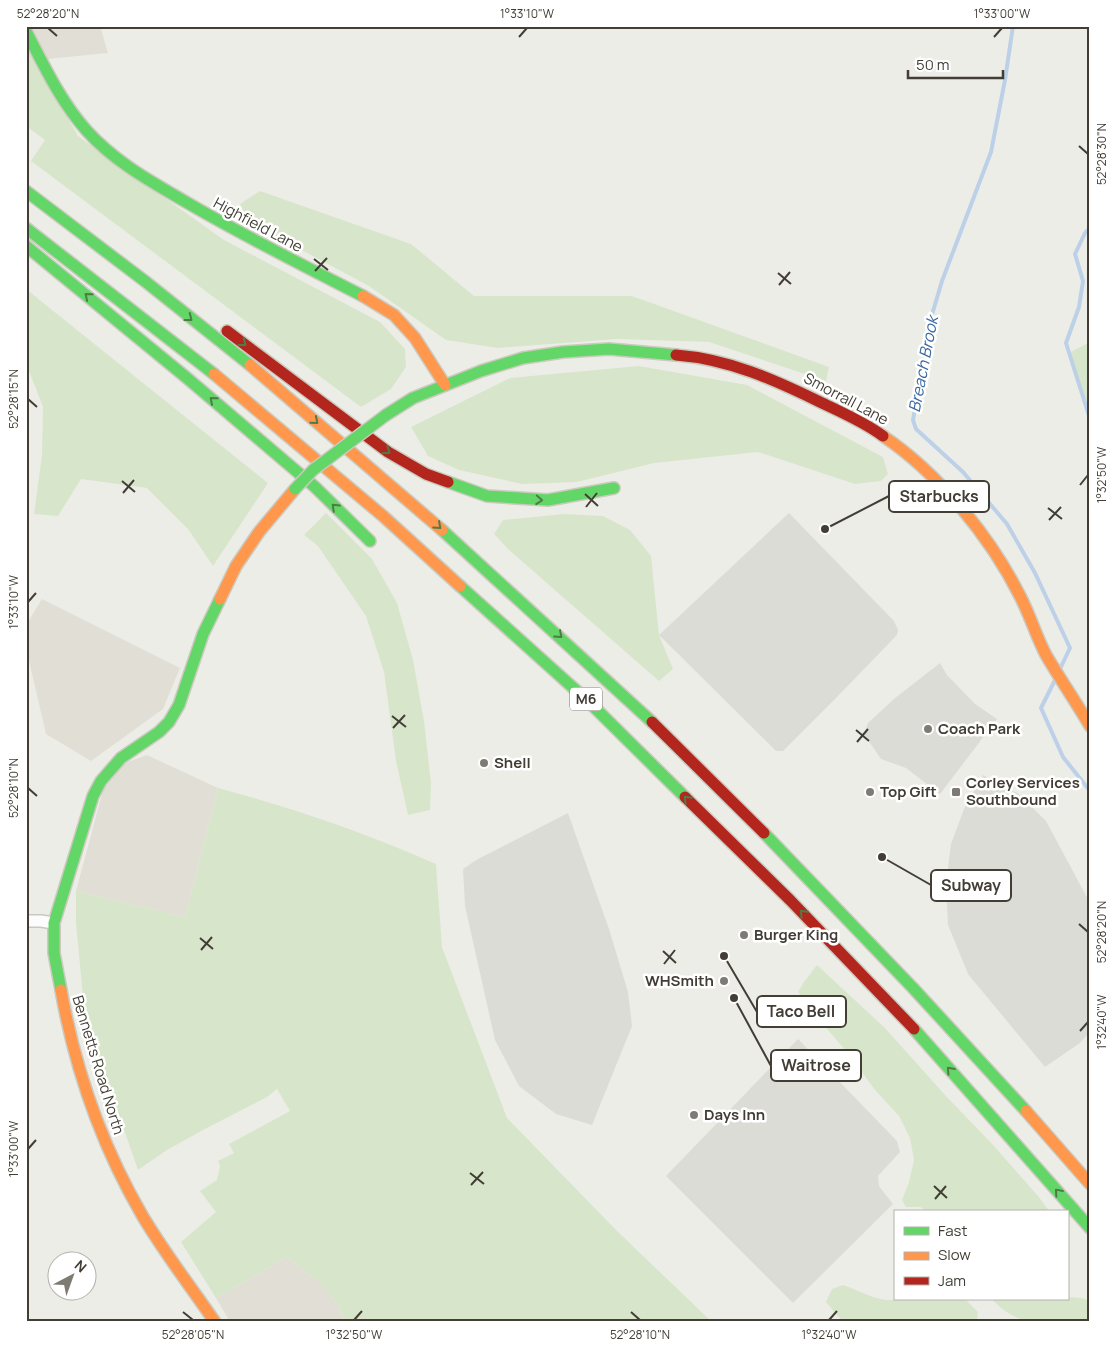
<svg xmlns="http://www.w3.org/2000/svg" width="1116" height="1348" viewBox="0 0 1116 1348" font-family="Manrope,sans-serif">
<rect width="100%" height="100%" fill="#edede8"/>
<!-- residential -->
<g fill="#e1dfd5">
<path d="M 31,26 L 100,26 L 108,53 L 48,59 Z"/>
<path d="M 42,599 L 180,668 L 163,709 L 91,761 L 46,734 L 26,648 L 26,625 Z"/>
<path d="M 147,755 L 218,788 L 185,917 L 76,891 L 103,790 L 125,763 Z"/>
<path d="M 287,1257 L 321,1284 L 336,1302 L 345,1322 L 230,1322 L 216,1298 Z"/>
</g>
<!-- green -->
<g fill="#d7e6ca">
<path d="M 26,44 L 78,136 L 224,240 L 380,322 L 405,349 L 406,367 L 391,389 L 361,407 L 31,161 L 45,140 L 26,126 Z"/>
<path d="M 260,191 L 411,244 L 474,296 L 632,296 L 829,367 L 826,381 L 709,342 L 617,339 L 498,348 L 446,340 L 369,286 L 249,222 L 240,204 Z"/>
<path d="M 26,289 L 268,483 L 213,566 L 188,529 L 147,488 L 81,479 L 58,516 L 34,514 L 42,455 L 43,407 L 26,363 L 26,316 L 29,311 L 26,303 Z"/>
<path d="M 1090,342 L 1090,419 L 1069,353 Z"/>
<path d="M 639,366 L 747,385 L 883,457 L 888,474 L 881,481 L 855,484 L 758,452 L 654,463 L 577,482 L 522,484 L 459,470 L 428,456 L 411,427 L 510,378 Z"/>
<path d="M 326,513 L 372,559 L 397,603 L 413,660 L 424,721 L 431,783 L 430,810 L 408,815 L 396,761 L 384,672 L 366,616 L 318,546 L 304,535 Z"/>
<path d="M 564,514 L 603,516 L 630,530 L 651,556 L 659,635 L 673,669 L 659,681 L 509,550 L 494,534 L 503,520 Z"/>
<path d="M 218,788 C 293,808 366,833 436,864 L 442,947 L 507,1118 L 617,1231 L 712,1322 L 345,1322 L 336,1302 L 321,1284 L 287,1257 L 216,1298 L 181,1242 L 216,1212 L 200,1191 L 217,1180 L 220,1166 L 218,1161 L 234,1153 L 229,1144 L 290,1111 L 277,1089 L 267,1097 L 203,1130 L 167,1150 L 138,1170 L 85,1018 L 76,923 L 76,891 L 185,917 Z"/>
<path d="M 817,965 L 885,1028 L 945,1095 L 994,1146 L 1038,1196 L 1050,1212 L 929,1212 L 920,1207 L 906,1207 L 902,1200 L 909,1182 L 914,1160 L 910,1138 L 899,1116 L 875,1090 L 851,1057 L 828,1030 L 809,1013 L 811,1007 L 798,992 L 804,982 Z"/>
<path d="M 843,1285 C 861,1291 881,1304 899,1299 L 965,1299 L 978,1312 L 977,1322 L 843,1322 L 826,1302 L 832,1289 Z"/>
<path d="M 1067,1297 L 1082,1298 L 1090,1301 L 1090,1322 C 1071,1322 1035,1325 1018,1318 C 1008,1314 999,1307 992,1299 L 1067,1299 Z"/>
</g>
<!-- parking -->
<g fill="#dcdcd7">
<path d="M 789,513 L 894,621 L 898,630 L 897,635 L 835,699 L 783,751 L 776,751 L 659,635 Z"/>
<path d="M 940,663 L 947,675 L 975,704 L 997,719 L 940,794 L 906,768 L 881,759 L 864,734 L 868,723 L 894,699 Z"/>
<path d="M 983,775 L 1019,794 L 1046,821 L 1090,903 L 1090,1032 L 1080,1043 L 1045,1067 L 968,974 L 948,925 L 946,883 L 951,844 L 964,809 Z"/>
<path d="M 568,813 L 609,929 L 628,992 L 632,1026 L 592,1125 L 556,1114 L 519,1086 L 495,1040 L 465,906 L 463,869 L 478,859 Z"/>
<path d="M 798,1039 L 897,1141 L 900,1152 L 878,1176 L 879,1186 L 893,1204 L 793,1303 L 666,1176 Z"/>
</g>
<g fill="none" stroke-linecap="round" stroke-linejoin="round">
<!-- stream -->
<g stroke="#bcd0e7" stroke-width="4">
<path d="M 1013,26 L 1005,80 L 991,152 L 942,281 L 931,318 L 913,420 L 916,429 L 963,472 L 1007,524 L 1035,573 L 1070,648 L 1060,669"/>
<path d="M 1090,228 L 1085,233 L 1075,254 L 1083,281 L 1079,307 L 1066,343 L 1090,419"/>
<path d="M 1056,678 L 1041,708 L 1063,757 L 1090,791"/>
</g>
<defs>
<path id="street" d="M 26,921 L 41,921 L 54,923"/>
<g id="fast">
<path d="M 26,31 C 44,66 61,102 87,131 C 115,162 150,181 186,202 C 244,236 304,266 363,296"/>
<path d="M 26,191 L 146,282 L 250,365"/>
<path d="M 26,228 L 214,374"/>
<path d="M 26,246 L 187,378 L 315,487 L 370,541"/>
<path d="M 386,415 L 413,398 L 481,371 L 523,358 L 563,352 L 609,349 L 676,355"/>
<path d="M 448,482 L 487,496 L 548,500 L 614,488"/>
<path d="M 442,530 L 652,722"/>
<path d="M 460,586 L 589,702 L 685,797"/>
<path d="M 764,833 L 913,988 L 1026,1111"/>
<path d="M 61,990 L 54,953 L 54,923 L 93,796 L 101,781 L 121,758 L 159,732 L 169,722 L 179,705 L 203,634 L 220,599"/>
<path d="M 914,1029 L 1090,1228"/>
</g>
<g id="slow">
<path d="M 363,296 L 394,315 L 415,338 L 445,385"/>
<path d="M 250,365 L 442,530"/>
<path d="M 214,374 L 383,516 L 460,586"/>
<path d="M 883,436 C 938,473 990,536 1020,596 C 1030,615 1036,636 1046,655 C 1060,679 1076,702 1090,726"/>
<path d="M 220,599 L 236,566 L 259,532 L 295,489"/>
<path d="M 61,990 C 75,1069 102,1146 142,1215 C 163,1251 191,1287 215,1322"/>
<path d="M 1026,1111 L 1090,1184"/>
</g>
<g id="jam">
<path d="M 227,331 L 388,452 L 426,474 L 448,482"/>
<path d="M 676,355 C 729,359 775,380 822,403 C 843,413 864,422 883,436"/>
<path d="M 652,722 L 764,833"/>
<path d="M 685,797 L 790,900 L 914,1029"/>
</g>
</defs>
<!-- street casing -->
<use href="#street" stroke="#c9c9c4" stroke-width="14"/>
<!-- fast casing -->
<use href="#fast" stroke="#cccabf" stroke-width="14"/>
<!-- slow casing -->
<use href="#slow" stroke="#cccabf" stroke-width="14"/>
<!-- jam casing -->
<use href="#jam" stroke="#cccabf" stroke-width="14"/>
<!-- street -->
<use href="#street" stroke="#fcfcfc" stroke-width="11"/>
<!-- fast -->
<use href="#fast" stroke="#63d668" stroke-width="11"/>
<!-- slow -->
<use href="#slow" stroke="#ff974d" stroke-width="11"/>
<!-- jam -->
<use href="#jam" stroke="#b3261e" stroke-width="11"/>
<defs>
<path id="fast-bridge" d="M 295,489 L 313,470 L 386,415"/>
</defs>
<!-- fast-bridge casing -->
<use href="#fast-bridge" stroke="#cccabf" stroke-width="14" stroke-linecap="butt"/>
<!-- fast-bridge -->
<use href="#fast-bridge" stroke="#63d668" stroke-width="11"/>
</g>
<!-- one-way arrows -->
<defs><path id="oneway-chevron" d="M-2-3.5L2.5 0L-2 3.5" fill="none" stroke-width="1.6" stroke-linecap="round" stroke-linejoin="round" transform="scale(1.25)"/></defs>
<g stroke="#4f7b49">
<use href="#oneway-chevron" transform="translate(88 296) rotate(-141)"/>
<use href="#oneway-chevron" transform="translate(189 318) rotate(38)"/>
<use href="#oneway-chevron" transform="translate(243 343) rotate(37)"/>
<use href="#oneway-chevron" transform="translate(213 400) rotate(-139)"/>
<use href="#oneway-chevron" transform="translate(315 421) rotate(40)"/>
<use href="#oneway-chevron" transform="translate(387 451) rotate(34)"/>
<use href="#oneway-chevron" transform="translate(539 500) rotate(4)"/>
<use href="#oneway-chevron" transform="translate(335 507) rotate(-136)"/>
<use href="#oneway-chevron" transform="translate(438 526) rotate(42)"/>
<use href="#oneway-chevron" transform="translate(559 635) rotate(42)"/>
<use href="#oneway-chevron" transform="translate(687 799) rotate(-135)"/>
<use href="#oneway-chevron" transform="translate(803 913) rotate(-134)"/>
<use href="#oneway-chevron" transform="translate(950 1070) rotate(-132)"/>
<use href="#oneway-chevron" transform="translate(1058 1192) rotate(-131)"/>
</g>
<!-- ticks -->
<path fill="none" stroke="#423e35" stroke-width="2" d="M 48,28 L 57,36M 519,37 L 527,28M 994,37 L 1002,28M 1079,146 L 1088,154M 314,259 L 328,270M 315,271 L 327,258M 778,273 L 791,284M 779,285 L 790,272M 28,399 L 37,407M 122,481 L 135,492M 1080,485 L 1088,475M 123,493 L 134,480M 585,494 L 598,506M 586,507 L 597,493M 1048,508 L 1062,519M 1049,520 L 1061,507M 28,602 L 36,593M 392,716 L 406,727M 393,728 L 405,715M 856,730 L 869,741M 857,742 L 868,729M 28,788 L 37,796M 1079,924 L 1088,932M 200,938 L 213,949M 201,950 L 212,937M 663,951 L 676,963M 664,964 L 675,950M 1080,1031 L 1088,1022M 28,1149 L 36,1140M 470,1173 L 484,1184M 471,1185 L 483,1172M 934,1186 L 947,1198M 935,1199 L 946,1186M 183,1312 L 193,1320M 631,1312 L 640,1320M 354,1320 L 362,1311M 829,1320 L 837,1311"/>
<!-- markers -->
<g fill="#7e7b74" stroke="#fff" stroke-width="2">
<circle cx="928" cy="729" r="5"/>
<circle cx="484" cy="763" r="5"/>
<circle cx="870" cy="792" r="5"/>
<rect x="951" y="787" width="10" height="10" rx="2.5"/>
<circle cx="744" cy="935" r="5"/>
<circle cx="724" cy="981" r="5"/>
<circle cx="694" cy="1115" r="5"/>
</g>
<g text-anchor="middle" stroke-width="5" stroke-linejoin="round" paint-order="stroke">
<!-- shield labels -->
<rect fill="#fff" stroke="#7b7872" stroke-width="1" x="570" y="687.5" width="32" height="23" rx="4"/>
<g font-size="14" font-weight="bold" fill="#423e35">
<text x="586" y="704">M6</text>
</g>
<!-- street labels -->
<g font-size="15" fill="#423e35" stroke="#fff">
<text transform="translate(258 225) rotate(28)" y="5">Highfield Lane</text>
<text transform="translate(846 399) rotate(28)" y="5">Smorrall Lane</text>
<text transform="translate(98 1065) rotate(73)" y="5">Bennetts Road North</text>
</g>
<!-- poi labels -->
<g font-size="15" font-weight="bold" fill="#423e35" stroke="#fff" text-anchor="start">
<text x="938" y="734">Coach Park</text>
<text x="494" y="768">Shell</text>
<text x="966" y="788">Corley Services<tspan x="966" dy="17">Southbound</tspan></text>
<text x="880" y="797">Top Gift</text>
<text x="754" y="940">Burger King</text>
<text x="714" y="986" text-anchor="end">WHSmith</text>
<text x="704" y="1120">Days Inn</text>
</g>
<!-- water labels -->
<g font-size="16" font-style="italic" fill="#3b68a1" stroke="#fff">
<text transform="translate(923 364) rotate(-79)" y="6">Breach Brook</text>
</g>
</g>
<!-- callouts -->
<path fill="none" stroke="#423e35" stroke-width="2" d="M825 529L889 496M882 857L931 885M724 956L757 1012M734 998L771 1066"/>
<g fill="#423e35" stroke="#fff" stroke-width="2">
<circle cx="825" cy="529" r="5"/>
<circle cx="882" cy="857" r="5"/>
<circle cx="724" cy="956" r="5"/>
<circle cx="734" cy="998" r="5"/>
</g>
<g fill="#fff" stroke="#423e35" stroke-width="2">
<rect x="889" y="481" width="100" height="31" rx="5"/>
<rect x="931" y="870" width="80" height="31" rx="5"/>
<rect x="757" y="996" width="89" height="31" rx="5"/>
<rect x="771" y="1050" width="90" height="31" rx="5"/>
</g>
<g font-size="16" text-anchor="middle" font-weight="bold" fill="#423e35">
<text x="939" y="502">Starbucks</text>
<text x="971" y="891">Subway</text>
<text x="801" y="1017">Taco Bell</text>
<text x="816" y="1071">Waitrose</text>
</g>
<!-- border -->
<rect width="1116" height="1348" fill="none" stroke="#ffffff" stroke-width="55"/>
<!-- legend -->
<rect x="894" y="1210" width="175" height="90" fill="#ffffff" stroke="#b3b2ae"/>
<rect x="904" y="1227" width="25" height="8" fill="#63d668" stroke="#b3b2ae"/>
<text x="938" y="1236" font-size="15" fill="#423e35">Fast</text>
<rect x="904" y="1252" width="25" height="8" fill="#ff974d" stroke="#b3b2ae"/>
<text x="938" y="1260" font-size="15" fill="#423e35">Slow</text>
<rect x="904" y="1277" width="25" height="8" fill="#b3261e" stroke="#b3b2ae"/>
<text x="938" y="1286" font-size="15" fill="#423e35">Jam</text>
<!-- north arrow -->
<g transform="translate(72 1276) rotate(41)"><circle r="24" fill="#ffffff" stroke="#b3b2ae"/>
<path d="M0-4L9 19L0 12L-9 19Z" fill="#7e7b74"/>
<text y="-8" font-size="14" font-weight="bold" text-anchor="middle" fill="#423e35">N</text>
</g>
<!-- scale -->
<path d="M908 70v8h95v-8" fill="none" stroke="#423e35" stroke-width="2.5"/>
<text x="916" y="70" font-size="15" fill="#423e35" stroke="#ffffff" stroke-width="4" paint-order="stroke">50 m</text>
<rect x="28" y="28" width="1060" height="1292" fill="none" stroke="#423e35" stroke-width="2"/>
<g font-size="12" text-anchor="middle" fill="#423e35">
<text x="48" y="18">52°28'20"N</text>
<text x="527" y="18">1°33'10"W</text>
<text x="1002" y="18">1°33'00"W</text>
<text transform="translate(1102 154) rotate(-90)" y="4">52°28'30"N</text>
<text transform="translate(14 399) rotate(-90)" y="4">52°28'15"N</text>
<text transform="translate(1102 475) rotate(-90)" y="4">1°32'50"W</text>
<text transform="translate(14 602) rotate(-90)" y="4">1°33'10"W</text>
<text transform="translate(14 788) rotate(-90)" y="4">52°28'10"N</text>
<text transform="translate(1102 932) rotate(-90)" y="4">52°28'20"N</text>
<text transform="translate(1102 1022) rotate(-90)" y="4">1°32'40"W</text>
<text transform="translate(14 1149) rotate(-90)" y="4">1°33'00"W</text>
<text x="193" y="1339">52°28'05"N</text>
<text x="354" y="1339">1°32'50"W</text>
<text x="640" y="1339">52°28'10"N</text>
<text x="829" y="1339">1°32'40"W</text>
</g>
</svg>
